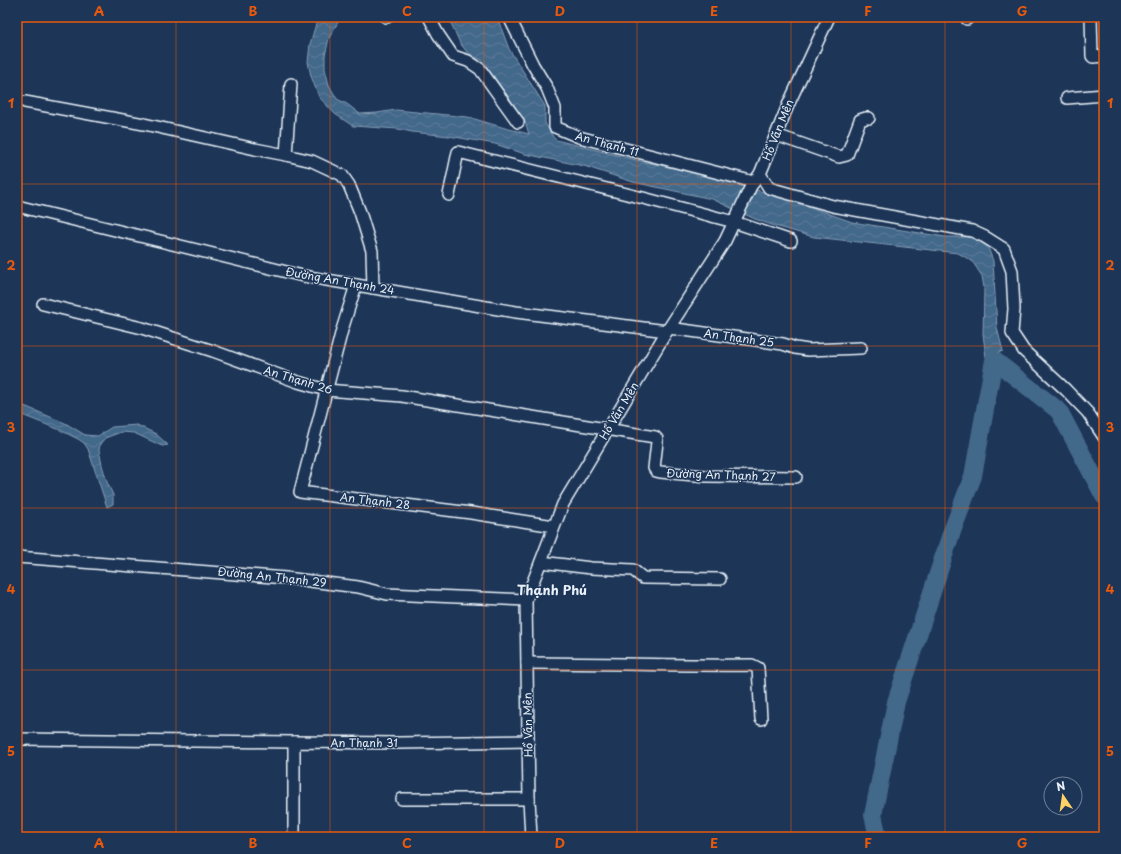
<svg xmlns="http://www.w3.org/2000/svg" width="1121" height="854" viewBox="0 0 1121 854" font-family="'Playpen Sans',sans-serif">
<defs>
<pattern id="water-waves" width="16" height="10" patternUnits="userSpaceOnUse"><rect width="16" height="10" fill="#43678a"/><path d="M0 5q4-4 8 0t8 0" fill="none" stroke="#5e7d9b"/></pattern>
</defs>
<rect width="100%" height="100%" fill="#1d3557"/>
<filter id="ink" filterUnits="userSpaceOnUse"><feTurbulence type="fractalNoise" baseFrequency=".025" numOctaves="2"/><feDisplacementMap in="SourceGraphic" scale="8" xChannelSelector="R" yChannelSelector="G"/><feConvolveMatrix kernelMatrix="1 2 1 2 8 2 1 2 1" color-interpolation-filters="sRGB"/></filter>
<g filter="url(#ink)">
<!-- water -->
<g fill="url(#water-waves)" stroke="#859eb6">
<path d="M 318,17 L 341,17 L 329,38 L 325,56 L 325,69 L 329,85 L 337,99 L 347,104 L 360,114 L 377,113 L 396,110 L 468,117 L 505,128 L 529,134 L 524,119 L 482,60 L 470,56 L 460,43 L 450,21 L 451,17 L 497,17 L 509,49 L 545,106 L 545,123 L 553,137 L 556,140 L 636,160 L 692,172 L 731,182 L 810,207 L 852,222 L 945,237 L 975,237 L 987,245 L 993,261 L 997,328 L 1003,351 L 986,357 L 983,334 L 984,288 L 982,276 L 972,261 L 958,253 L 814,237 L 775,226 L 755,219 L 712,199 L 633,182 L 584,166 L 525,154 L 495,144 L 449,136 L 412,132 L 398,129 L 353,126 L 335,114 L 319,97 L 311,76 L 308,62 L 310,44 Z"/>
<path d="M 17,403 L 65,423 L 85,435 L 98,436 L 112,427 L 137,425 L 156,434 L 168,445 L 162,446 L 134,433 L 121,432 L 105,438 L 100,444 L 99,450 L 102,465 L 107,482 L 113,495 L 113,504 L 107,507 L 88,449 L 84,443 L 78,439 L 60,430 L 17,413 Z"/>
</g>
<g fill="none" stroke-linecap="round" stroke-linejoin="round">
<!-- river -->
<path stroke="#43678a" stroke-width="18" d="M 878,837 L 873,815 L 896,702 L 951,534 L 973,476 L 994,360 L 1059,411 L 1104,496"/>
<defs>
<g id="minor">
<path d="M 386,17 L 387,17"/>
<path d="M 429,17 L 438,34 L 453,56 L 468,61 L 480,69 L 518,122"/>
<path d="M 509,17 L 533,65 L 547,88 L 555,108 L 555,127 L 579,137 L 754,182"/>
<path d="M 1091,17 L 1092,56 L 1093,57 L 1104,56"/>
<path d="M 967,19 L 967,17"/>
<path d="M 1067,98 L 1104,95"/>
<path d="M 25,102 L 144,124 L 255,149 L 286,155 L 312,161 L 342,175 L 349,185 L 360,212 L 372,251 L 373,288"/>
<path d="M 776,135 L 839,157 L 847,155 L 860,120 L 866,118 L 869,118"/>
<path d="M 286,155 L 291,84"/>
<path d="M 760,174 L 769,188 L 833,206 L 972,231 L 985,237 L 1004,249 L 1012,271 L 1014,309 L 1012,333 L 1024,351 L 1066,390 L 1088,413 L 1104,437"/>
<path d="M 449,195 L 458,152 L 647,199 L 734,222 L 791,241"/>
<path d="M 17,206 L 303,276 L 516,312 L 667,331"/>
<path d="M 356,285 L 342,330 L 300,492 L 471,513 L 554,526"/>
<path d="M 43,304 L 142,328 L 213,351 L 298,382 L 326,390 L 402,396 L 538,418 L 655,437 L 657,439 L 657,442 L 654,468 L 656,471 L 660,472 L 706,476 L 796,477"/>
<path d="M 669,328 L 783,344 L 795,348 L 808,350 L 861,348"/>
<path d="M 17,557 L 286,578 L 358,587 L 387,594 L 526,600"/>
<path d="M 541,562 L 591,568 L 633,570 L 643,578 L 720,579"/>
<path d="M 527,663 C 602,663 677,666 752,665 L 758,668 L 761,719"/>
<path d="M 18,739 L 294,742"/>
<path d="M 402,799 L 529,799"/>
<path d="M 294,837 L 294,742 L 399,743 L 528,741"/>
<path d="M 531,837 L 529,799 L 526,600 L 563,504 L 667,331 L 725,241 L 751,186 L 760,174 L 789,103 L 829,17"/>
</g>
</defs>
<!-- minor casing -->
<use href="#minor" stroke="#e8f1f8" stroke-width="14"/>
<!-- minor -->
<use href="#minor" stroke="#1d3557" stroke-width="11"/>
</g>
</g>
<!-- grid -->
<path fill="none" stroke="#e8590c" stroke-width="1" stroke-opacity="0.55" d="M 176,17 L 176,837M 330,17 L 330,837M 484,17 L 484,837M 637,17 L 637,837M 791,17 L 791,837M 945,17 L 945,837M 17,184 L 1104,184M 17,346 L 1104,346M 17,508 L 1104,508M 17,670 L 1104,670"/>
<g text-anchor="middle" stroke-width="3" stroke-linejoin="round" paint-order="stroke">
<!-- street labels -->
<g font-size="11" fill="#e8f1f8" stroke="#1d3557">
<text transform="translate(778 130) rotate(-68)" y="4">Hồ Văn Mên</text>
<text transform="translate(607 144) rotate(15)" y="4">An Thạnh 11</text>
<text transform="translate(340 281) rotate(10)" y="4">Đường An Thạnh 24</text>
<text transform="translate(739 338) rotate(8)" y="4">An Thạnh 25</text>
<text transform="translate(298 380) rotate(17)" y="4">An Thạnh 26</text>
<text transform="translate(619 411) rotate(-59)" y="4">Hồ Văn Mên</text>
<text transform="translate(721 475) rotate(2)" y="4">Đường An Thạnh 27</text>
<text transform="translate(375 501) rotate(7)" y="4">An Thạnh 28</text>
<text transform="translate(272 577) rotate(6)" y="4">Đường An Thạnh 29</text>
<text transform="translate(528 725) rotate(-91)" y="4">Hồ Văn Mên</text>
<text x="364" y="747">An Thạnh 31</text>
</g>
<!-- quarter labels -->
<g font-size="13" font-weight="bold" fill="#e8f1f8" stroke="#1d3557">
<text x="552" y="595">Thạnh Phú</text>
</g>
</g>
<!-- margin -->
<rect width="1121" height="854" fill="none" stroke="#1d3557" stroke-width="44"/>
<!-- north arrow -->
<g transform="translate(1063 796) rotate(347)"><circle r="19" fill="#1d3557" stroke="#6e8097"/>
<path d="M0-3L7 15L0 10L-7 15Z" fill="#ffd166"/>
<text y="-6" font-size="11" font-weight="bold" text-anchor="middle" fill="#e8f1f8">N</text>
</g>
<rect x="22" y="22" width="1077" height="810" fill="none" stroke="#e8590c" stroke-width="1.5"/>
<g font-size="13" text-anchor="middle" font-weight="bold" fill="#e8590c">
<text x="99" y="16">A</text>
<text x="253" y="16">B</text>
<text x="407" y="16">C</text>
<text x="560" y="16">D</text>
<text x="714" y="16">E</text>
<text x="868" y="16">F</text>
<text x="1022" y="16">G</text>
<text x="11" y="108">1</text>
<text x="1110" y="108">1</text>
<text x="11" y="270">2</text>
<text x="1110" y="270">2</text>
<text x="11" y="432">3</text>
<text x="1110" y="432">3</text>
<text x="11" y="594">4</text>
<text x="1110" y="594">4</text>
<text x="11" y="756">5</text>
<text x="1110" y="756">5</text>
<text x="99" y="848">A</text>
<text x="253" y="848">B</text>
<text x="407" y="848">C</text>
<text x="560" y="848">D</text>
<text x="714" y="848">E</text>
<text x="868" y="848">F</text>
<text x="1022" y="848">G</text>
</g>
</svg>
